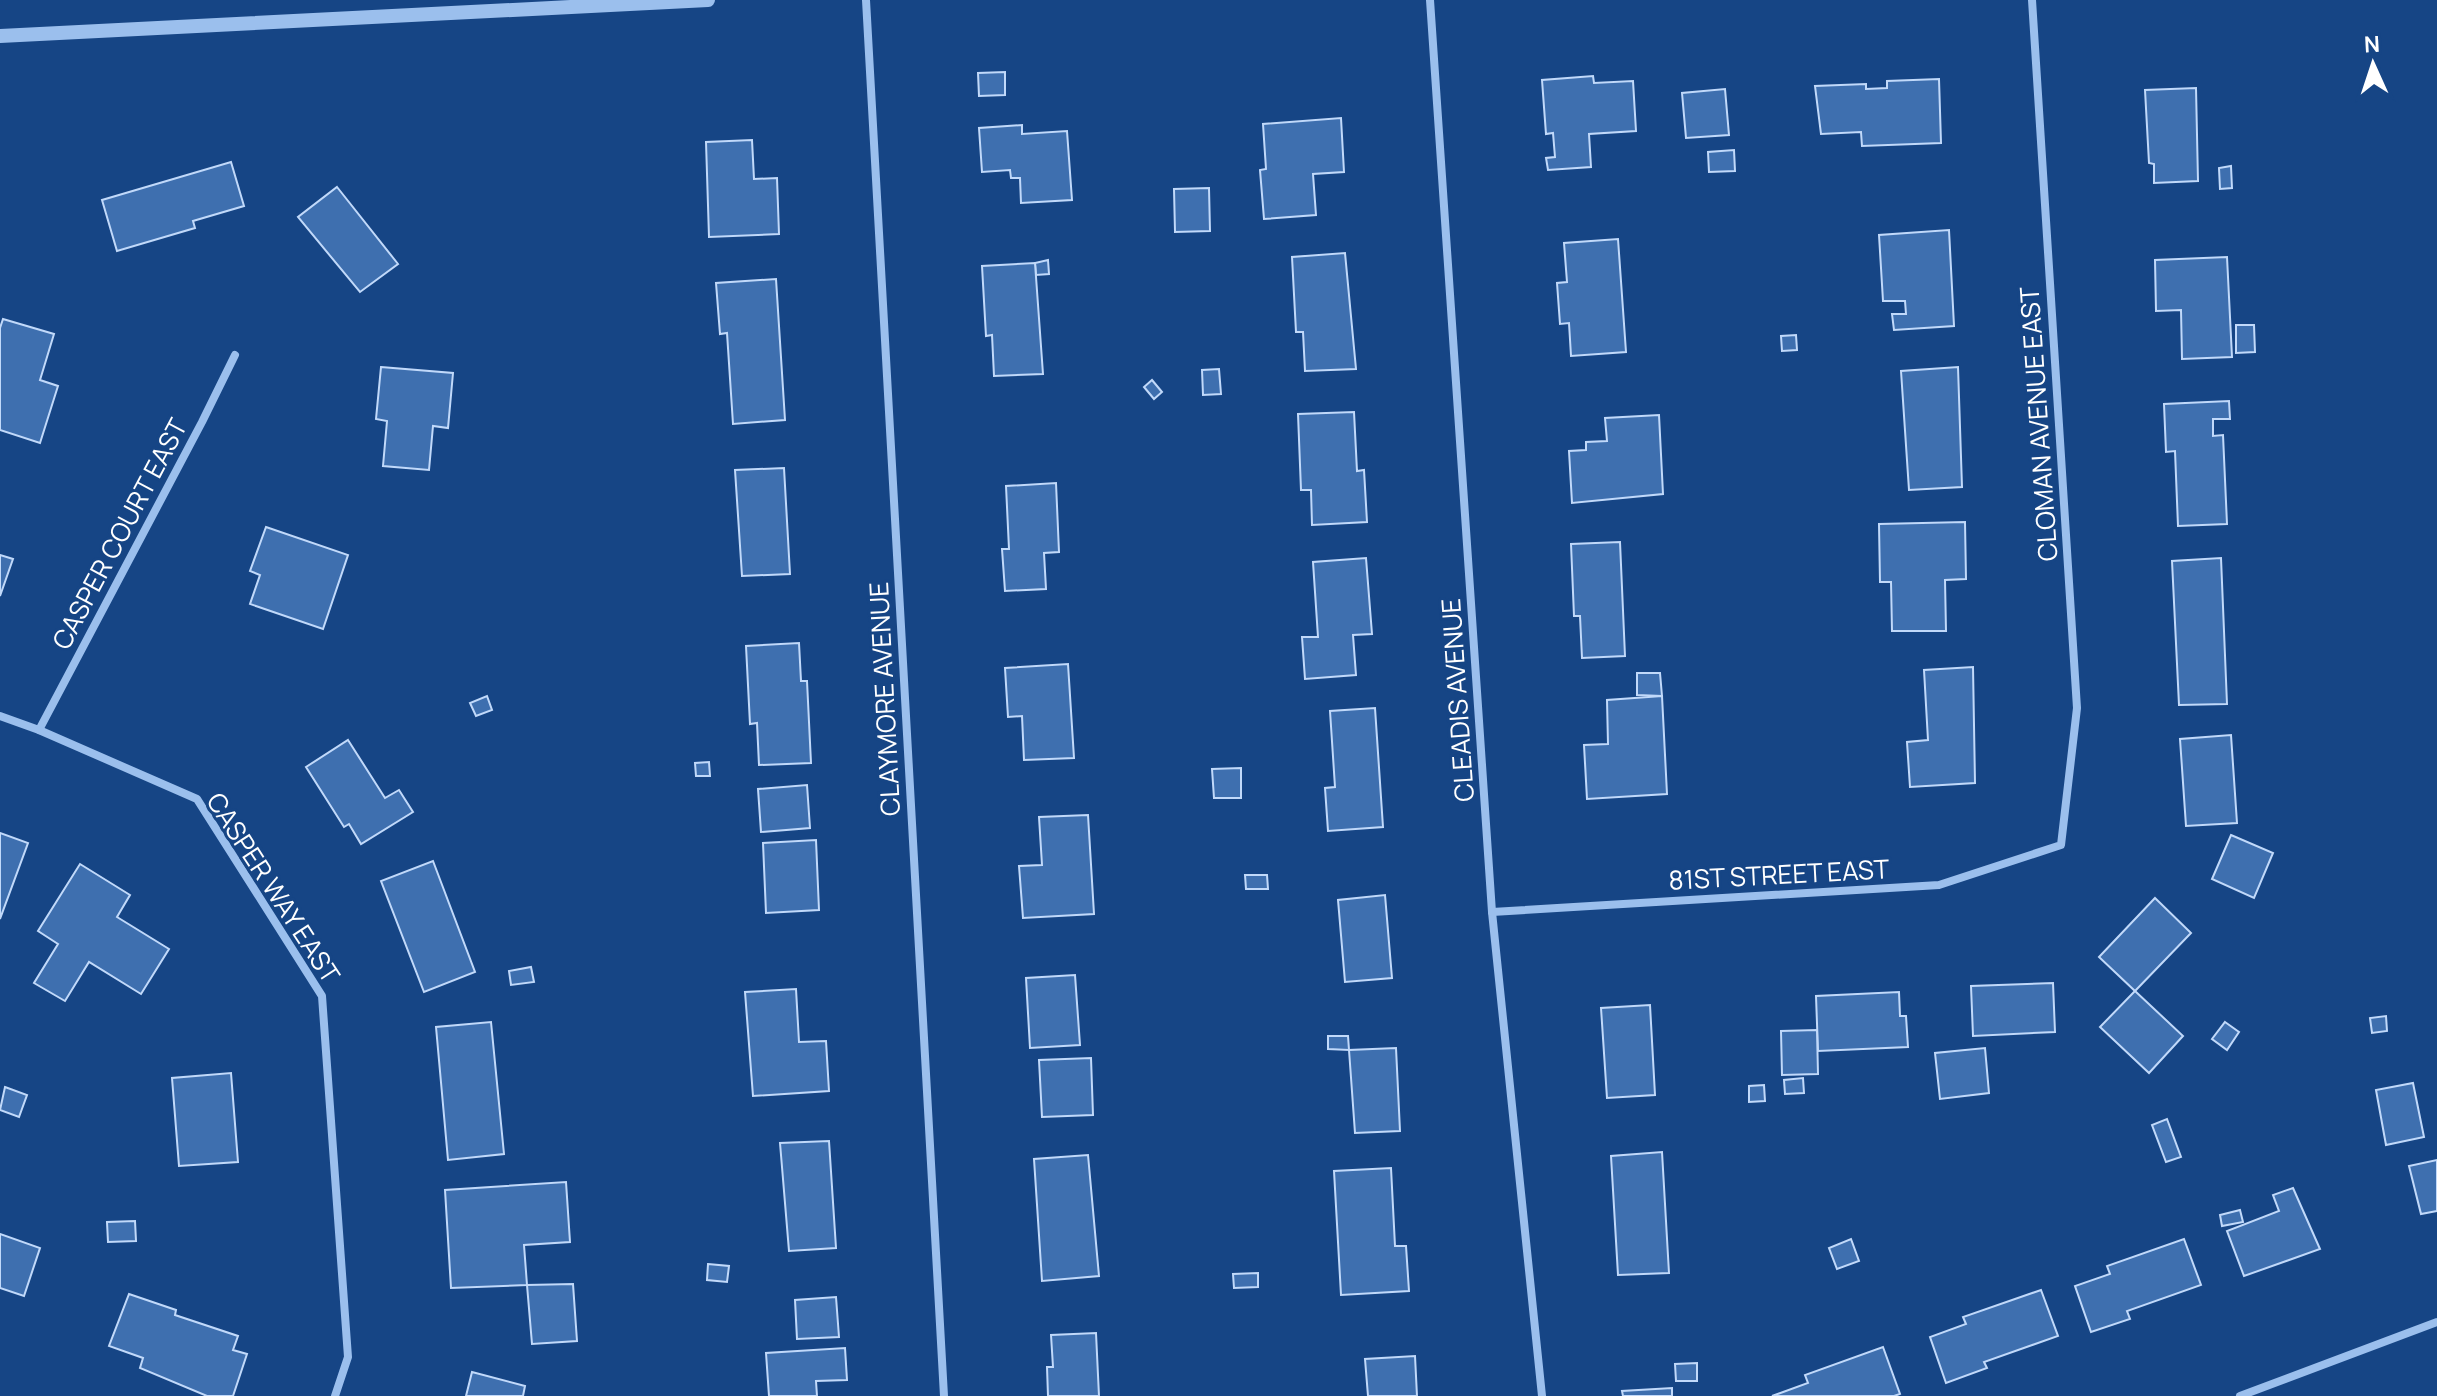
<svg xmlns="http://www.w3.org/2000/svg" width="2437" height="1396" viewBox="0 0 2437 1396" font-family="Manrope,sans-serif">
<rect width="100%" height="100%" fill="#164585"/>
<!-- building -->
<g fill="#3e6faf" stroke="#c1d9fa" stroke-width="2">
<path d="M 1005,72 L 1005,95 L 979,96 L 978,73 Z"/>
<path d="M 1593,76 L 1594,83 L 1633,81 L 1636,131 L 1589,134 L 1591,167 L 1548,170 L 1546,158 L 1555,157 L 1553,133 L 1546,134 L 1542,80 Z"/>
<path d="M 1939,79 L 1941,143 L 1862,146 L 1861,132 L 1821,134 L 1815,86 L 1866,84 L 1866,89 L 1887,88 L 1887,81 Z"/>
<path d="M 2196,88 L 2198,181 L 2154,183 L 2154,164 L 2149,163 L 2145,90 Z"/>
<path d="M 1725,89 L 1729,135 L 1686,138 L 1682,93 Z"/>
<path d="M 1341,118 L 1344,172 L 1313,174 L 1316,215 L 1264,219 L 1260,170 L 1266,169 L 1263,124 Z"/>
<path d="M 1022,125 L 1022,134 L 1067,131 L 1072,200 L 1021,203 L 1020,178 L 1011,178 L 1010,170 L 982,172 L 979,128 Z"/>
<path d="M 752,140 L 754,179 L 777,178 L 779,234 L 709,237 L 706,142 Z"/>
<path d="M 1734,150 L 1735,171 L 1709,172 L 1708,152 Z"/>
<path d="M 231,162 L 244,206 L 193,221 L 195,228 L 117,251 L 102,200 Z"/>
<path d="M 2231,166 L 2232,188 L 2220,189 L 2219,168 Z"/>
<path d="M 337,187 L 398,264 L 360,292 L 298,217 Z"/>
<path d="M 1209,188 L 1210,231 L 1175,232 L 1174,189 Z"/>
<path d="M 1949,230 L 1954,326 L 1894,330 L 1892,314 L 1906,314 L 1905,301 L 1883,301 L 1879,235 Z"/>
<path d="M 1618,239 L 1626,352 L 1571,356 L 1569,323 L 1560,324 L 1557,283 L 1567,282 L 1564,243 Z"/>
<path d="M 1345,253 L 1356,369 L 1305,371 L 1303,332 L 1296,332 L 1292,257 Z"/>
<path d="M 2227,257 L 2232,357 L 2182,359 L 2181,310 L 2156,311 L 2155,260 Z"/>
<path d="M 1048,260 L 1049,274 L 1036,275 L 1035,263 Z"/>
<path d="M 1035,263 L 1043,374 L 994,376 L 992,335 L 986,336 L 982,266 Z"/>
<path d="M 776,279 L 785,420 L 733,424 L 727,333 L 720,334 L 716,283 Z"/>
<path d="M 3,319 L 54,334 L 40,380 L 58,386 L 40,443 L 0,430 L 0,328 Z"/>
<path d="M 2236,325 L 2254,325 L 2255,352 L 2236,353 Z"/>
<path d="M 1796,335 L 1797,350 L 1782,351 L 1781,336 Z"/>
<path d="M 381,367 L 453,373 L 448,428 L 433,426 L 429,470 L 383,466 L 387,421 L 376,419 Z"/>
<path d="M 1958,367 L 1962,487 L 1909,490 L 1901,371 Z"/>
<path d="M 1219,369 L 1221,394 L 1203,395 L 1202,370 Z"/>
<path d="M 1152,380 L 1162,392 L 1154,399 L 1144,387 Z"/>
<path d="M 2229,401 L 2230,419 L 2213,419 L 2213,436 L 2223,435 L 2227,524 L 2178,526 L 2175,451 L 2166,452 L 2164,404 Z"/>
<path d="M 1354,412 L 1357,471 L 1364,470 L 1367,522 L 1312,525 L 1311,490 L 1301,490 L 1298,414 Z"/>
<path d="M 1659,415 L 1663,494 L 1572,503 L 1569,451 L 1586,450 L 1586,442 L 1607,441 L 1605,418 Z"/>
<path d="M 784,468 L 790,574 L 742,576 L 735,470 Z"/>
<path d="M 1056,483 L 1059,552 L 1044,553 L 1046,589 L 1005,591 L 1002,549 L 1009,549 L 1006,486 Z"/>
<path d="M 1965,522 L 1966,579 L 1945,580 L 1946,631 L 1892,631 L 1891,582 L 1880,582 L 1879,524 Z"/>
<path d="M 266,527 L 348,555 L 323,629 L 250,604 L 260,575 L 250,571 Z"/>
<path d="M 1620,542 L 1625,656 L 1582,658 L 1580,616 L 1574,616 L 1571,544 Z"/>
<path d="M 0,555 L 13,559 L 0,596 Z"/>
<path d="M 1366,558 L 1372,634 L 1353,635 L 1356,675 L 1305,679 L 1302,637 L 1318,637 L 1313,562 Z"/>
<path d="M 2221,558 L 2227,704 L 2179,705 L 2172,561 Z"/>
<path d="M 799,643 L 801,681 L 807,681 L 811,763 L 759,765 L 757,723 L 750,724 L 746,646 Z"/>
<path d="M 1068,664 L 1074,758 L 1024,760 L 1022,716 L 1008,717 L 1005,668 Z"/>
<path d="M 1973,667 L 1975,783 L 1910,787 L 1907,742 L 1928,740 L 1924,670 Z"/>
<path d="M 1637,673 L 1660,673 L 1662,696 L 1637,695 Z"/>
<path d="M 487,696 L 492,710 L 476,716 L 470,703 Z"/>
<path d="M 1662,696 L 1667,794 L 1587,799 L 1584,745 L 1608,744 L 1607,700 Z"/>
<path d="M 1375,708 L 1383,827 L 1328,831 L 1325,788 L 1335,787 L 1330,711 Z"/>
<path d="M 2231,735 L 2237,823 L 2186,826 L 2180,739 Z"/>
<path d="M 348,740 L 385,798 L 399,790 L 413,812 L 361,844 L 349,824 L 344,827 L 306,767 Z"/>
<path d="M 709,762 L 710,776 L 696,776 L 695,763 Z"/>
<path d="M 1241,768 L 1241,798 L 1214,798 L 1212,769 Z"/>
<path d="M 807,785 L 810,828 L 761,832 L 758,789 Z"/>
<path d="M 1088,815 L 1094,914 L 1023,918 L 1019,866 L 1042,865 L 1039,817 Z"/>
<path d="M 0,833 L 28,843 L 0,919 Z"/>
<path d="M 2231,835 L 2273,853 L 2254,898 L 2212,879 Z"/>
<path d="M 816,840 L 819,910 L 766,913 L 763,843 Z"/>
<path d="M 433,861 L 475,972 L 424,992 L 381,881 Z"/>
<path d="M 80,864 L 130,895 L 117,917 L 169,949 L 141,994 L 89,962 L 65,1001 L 34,983 L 58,944 L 38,931 Z"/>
<path d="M 1245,875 L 1267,875 L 1268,889 L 1246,889 Z"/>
<path d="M 1385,895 L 1392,978 L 1345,982 L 1338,900 Z"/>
<path d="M 2155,898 L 2191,933 L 2135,991 L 2099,957 Z"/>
<path d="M 531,967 L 534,982 L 511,985 L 509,971 Z"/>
<path d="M 1075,975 L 1080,1045 L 1030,1048 L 1026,978 Z"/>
<path d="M 2053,983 L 2055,1032 L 1973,1036 L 1971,986 Z"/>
<path d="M 796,989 L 799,1042 L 826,1041 L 829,1091 L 753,1096 L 745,992 Z"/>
<path d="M 2135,991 L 2183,1036 L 2149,1073 L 2100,1027 Z"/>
<path d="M 1899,992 L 1900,1016 L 1906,1016 L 1908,1047 L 1818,1051 L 1816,996 Z"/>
<path d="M 1650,1005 L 1655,1095 L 1607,1098 L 1601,1008 Z"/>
<path d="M 2386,1016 L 2387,1031 L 2372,1033 L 2370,1018 Z"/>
<path d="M 491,1022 L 504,1154 L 448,1160 L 436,1027 Z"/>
<path d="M 2225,1022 L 2239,1032 L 2227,1050 L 2212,1039 Z"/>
<path d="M 1817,1030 L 1818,1074 L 1782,1075 L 1781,1031 Z"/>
<path d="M 1328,1036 L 1348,1036 L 1349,1050 L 1328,1049 Z"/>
<path d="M 1396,1048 L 1400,1131 L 1355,1133 L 1349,1050 Z"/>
<path d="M 1985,1048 L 1989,1093 L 1940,1099 L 1935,1053 Z"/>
<path d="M 1091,1058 L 1093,1115 L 1042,1117 L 1039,1060 Z"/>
<path d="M 231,1073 L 238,1162 L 179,1166 L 172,1078 Z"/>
<path d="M 1803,1078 L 1804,1093 L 1785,1094 L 1784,1080 Z"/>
<path d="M 2413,1083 L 2424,1137 L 2386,1145 L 2376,1090 Z"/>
<path d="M 1764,1085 L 1765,1101 L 1749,1102 L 1749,1086 Z"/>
<path d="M 5,1087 L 27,1095 L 19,1117 L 0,1110 Z"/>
<path d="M 2167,1119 L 2181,1157 L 2166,1162 L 2152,1125 Z"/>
<path d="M 829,1141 L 836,1248 L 789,1251 L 780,1143 Z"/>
<path d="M 1662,1152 L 1669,1273 L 1618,1275 L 1611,1156 Z"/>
<path d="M 1088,1155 L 1099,1276 L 1042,1281 L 1034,1159 Z"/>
<path d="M 2437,1160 L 2437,1211 L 2421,1214 L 2409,1166 Z"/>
<path d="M 1391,1168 L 1395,1246 L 1406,1246 L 1409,1291 L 1341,1295 L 1334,1171 Z"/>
<path d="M 566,1182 L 570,1242 L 524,1245 L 527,1285 L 451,1288 L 445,1190 Z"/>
<path d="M 2293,1188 L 2320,1249 L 2244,1276 L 2227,1231 L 2279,1211 L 2273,1195 Z"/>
<path d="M 2240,1210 L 2243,1222 L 2222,1226 L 2220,1215 Z"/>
<path d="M 135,1221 L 136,1241 L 108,1242 L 107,1222 Z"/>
<path d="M 0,1234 L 40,1248 L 24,1296 L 0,1288 Z"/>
<path d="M 1851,1239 L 1859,1261 L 1837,1269 L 1829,1248 Z"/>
<path d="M 2184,1239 L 2201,1285 L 2127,1311 L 2130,1319 L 2091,1332 L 2075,1286 L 2110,1274 L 2107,1266 Z"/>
<path d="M 708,1264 L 729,1266 L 727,1282 L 707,1280 Z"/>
<path d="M 1258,1273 L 1258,1287 L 1234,1288 L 1233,1274 Z"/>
<path d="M 573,1284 L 577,1341 L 532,1344 L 527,1285 Z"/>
<path d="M 2041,1290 L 2058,1336 L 1984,1362 L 1987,1368 L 1946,1383 L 1930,1337 L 1966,1324 L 1963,1317 Z"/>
<path d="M 129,1294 L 176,1310 L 175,1315 L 238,1336 L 233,1350 L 247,1354 L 233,1396 L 207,1396 L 140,1368 L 143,1358 L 109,1346 Z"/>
<path d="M 836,1297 L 839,1337 L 797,1339 L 795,1300 Z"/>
<path d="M 1096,1333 L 1099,1396 L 1048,1396 L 1047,1367 L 1053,1367 L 1051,1335 Z"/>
<path d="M 1883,1347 L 1900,1394 L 1894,1396 L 1772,1396 L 1808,1383 L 1805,1375 Z"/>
<path d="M 845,1348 L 847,1380 L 816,1381 L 817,1396 L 769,1396 L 766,1353 Z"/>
<path d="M 1415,1356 L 1417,1396 L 1368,1396 L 1365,1359 Z"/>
<path d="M 1697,1363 L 1697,1381 L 1676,1381 L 1675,1364 Z"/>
<path d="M 472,1372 L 525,1386 L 523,1396 L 466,1396 Z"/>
<path d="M 1672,1388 L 1672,1396 L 1623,1396 L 1622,1391 Z"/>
</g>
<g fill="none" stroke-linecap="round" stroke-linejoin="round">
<!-- minor -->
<g stroke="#9bbfed" stroke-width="8">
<path d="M 866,0 L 944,1396"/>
<path d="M 1430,0 L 1492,912 L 1542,1396"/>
<path d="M 0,716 L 39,730 L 197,799 L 322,996 L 348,1357 L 335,1396"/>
<path d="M 39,730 L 202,422 L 235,355"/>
<path d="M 1492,912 L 1939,885 L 2061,845 L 2077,708 L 2032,0"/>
<path d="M 2240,1396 L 2437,1322"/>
</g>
<!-- tertiary -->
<path stroke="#9bbfed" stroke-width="14" d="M 0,36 L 708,0"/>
</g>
<g text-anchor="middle" stroke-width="6" stroke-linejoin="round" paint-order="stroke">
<!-- street labels -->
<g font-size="26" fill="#fff" stroke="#164585">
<text transform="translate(2039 424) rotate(-94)" y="9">CLOMAN AVENUE EAST</text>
<text transform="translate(120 534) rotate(-62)" y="9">CASPER COURT EAST</text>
<text transform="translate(885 699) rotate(-93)" y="9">CLAYMORE AVENUE</text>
<text transform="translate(1458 700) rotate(-94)" y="9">CLEADIS AVENUE</text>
<text transform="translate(1779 875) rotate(-3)" y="9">81ST STREET EAST</text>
<text transform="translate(273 888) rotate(57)" y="9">CASPER WAY EAST</text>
</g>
</g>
<!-- north arrow -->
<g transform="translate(2373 64) rotate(357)" stroke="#164585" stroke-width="6" paint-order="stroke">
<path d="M0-6L14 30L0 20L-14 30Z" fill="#ffffff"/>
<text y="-12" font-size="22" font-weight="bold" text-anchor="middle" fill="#ffffff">N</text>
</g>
</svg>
